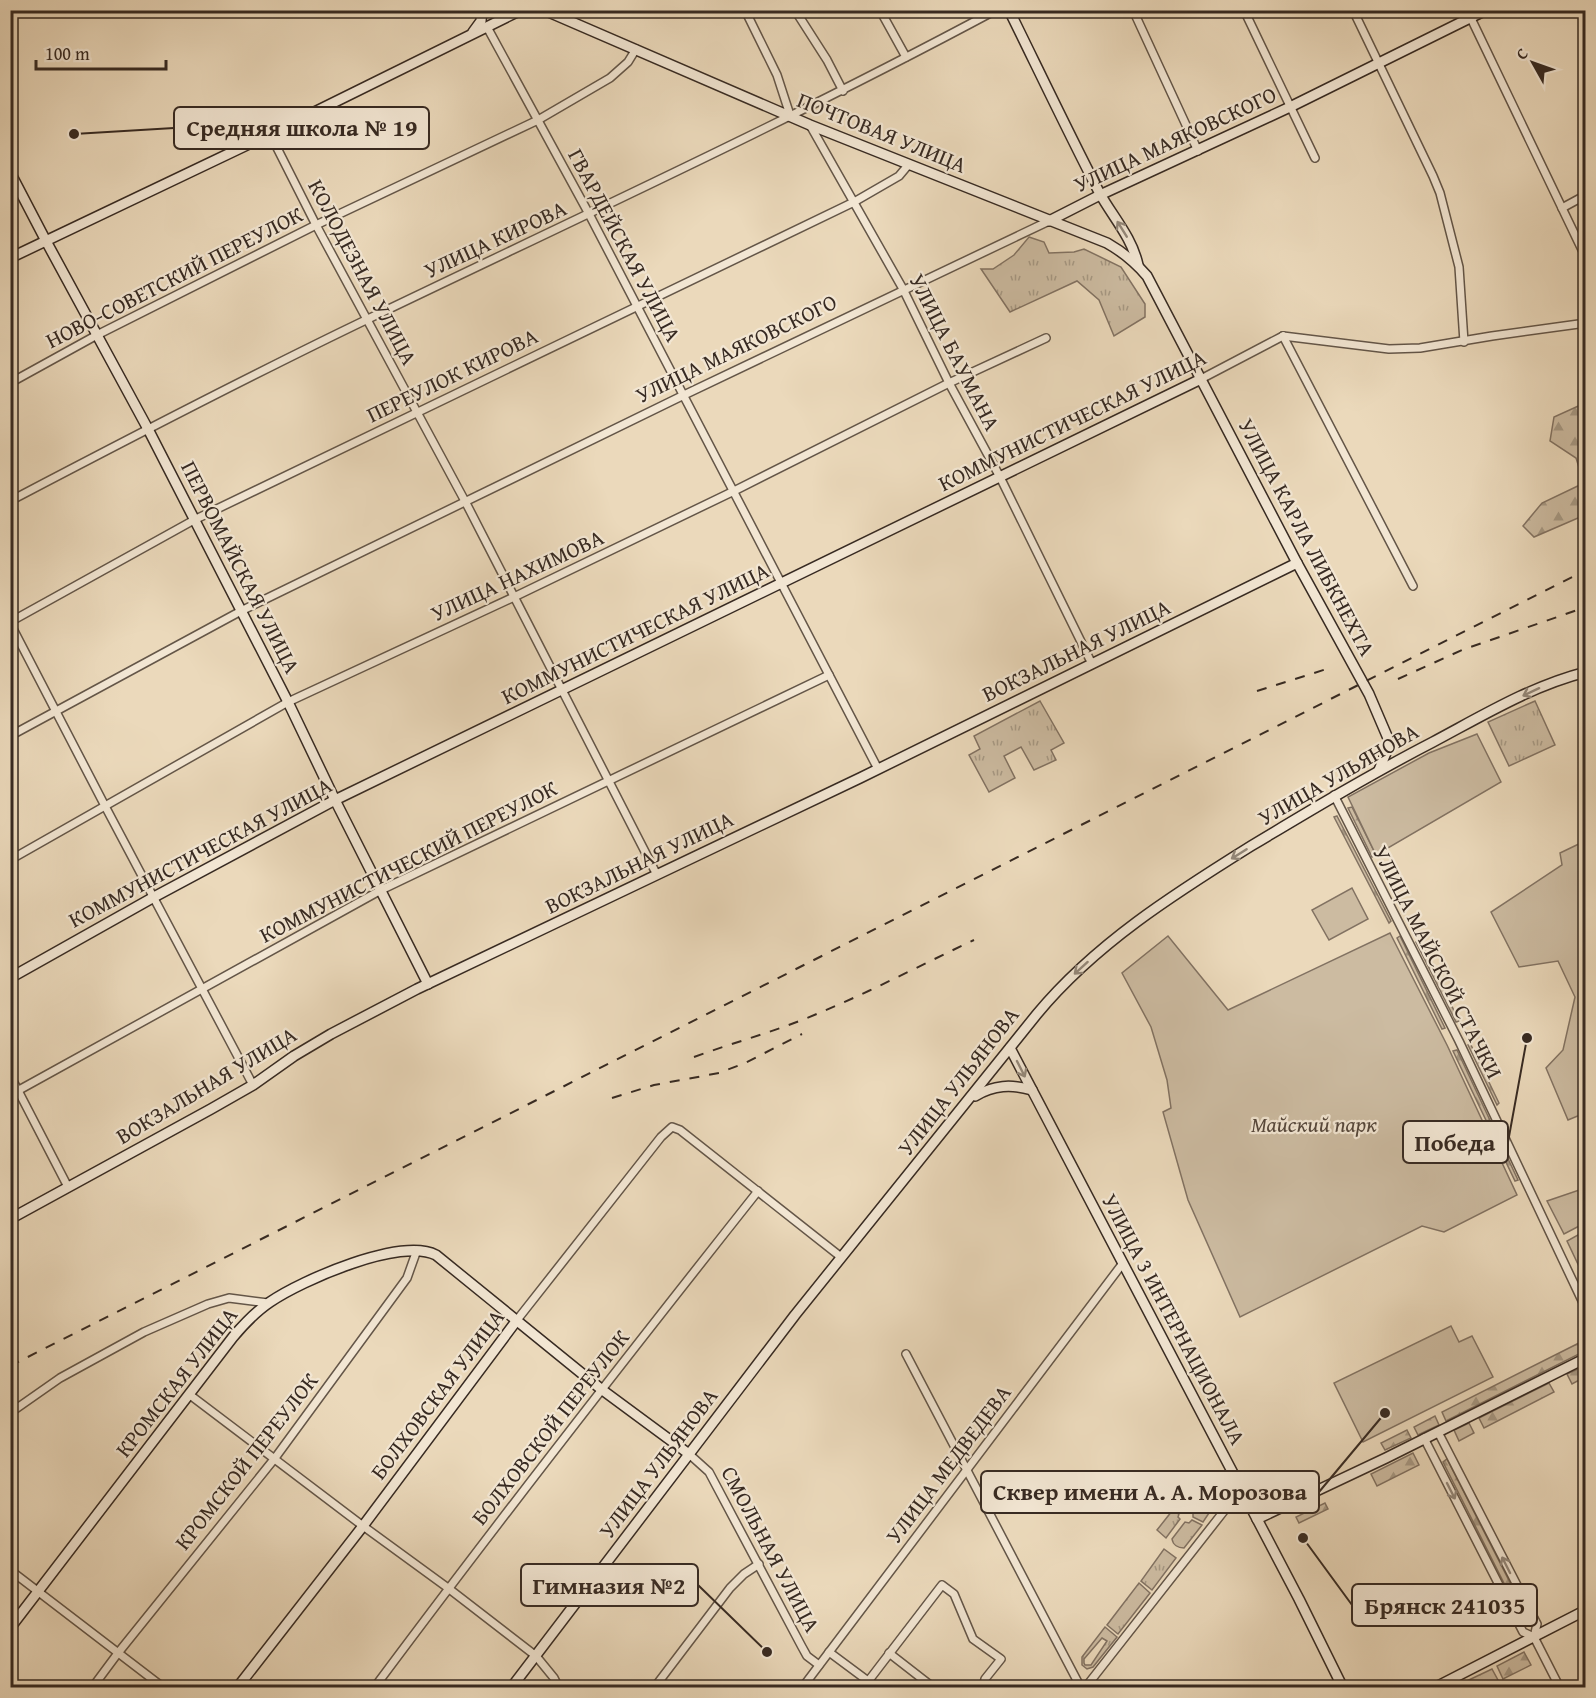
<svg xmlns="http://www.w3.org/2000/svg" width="1596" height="1698" viewBox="0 0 1596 1698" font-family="'Gentium Book Plus',serif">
<defs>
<pattern id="grass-tufts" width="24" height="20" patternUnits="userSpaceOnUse" patternTransform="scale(1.5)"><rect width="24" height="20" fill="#ccbba1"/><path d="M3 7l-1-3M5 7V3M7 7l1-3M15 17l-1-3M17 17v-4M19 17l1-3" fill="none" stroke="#a69883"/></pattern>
<pattern id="forest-firs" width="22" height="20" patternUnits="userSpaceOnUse" patternTransform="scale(1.5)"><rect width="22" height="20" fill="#ccbba1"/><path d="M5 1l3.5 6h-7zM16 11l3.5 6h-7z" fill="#a69883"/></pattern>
</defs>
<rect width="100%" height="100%" fill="#ebd9bb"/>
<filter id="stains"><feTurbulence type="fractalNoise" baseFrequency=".00333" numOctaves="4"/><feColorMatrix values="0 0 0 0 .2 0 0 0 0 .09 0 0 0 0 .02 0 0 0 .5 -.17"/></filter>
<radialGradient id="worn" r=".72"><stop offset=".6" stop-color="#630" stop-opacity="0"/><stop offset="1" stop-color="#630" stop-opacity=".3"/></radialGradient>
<!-- grass -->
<g fill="url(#grass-tufts)" stroke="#827262" stroke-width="1.5" fill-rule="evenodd">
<path d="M 1029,237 L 1044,242 L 1049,253 L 1074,252 L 1084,249 L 1121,267 L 1145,304 L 1145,317 L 1114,336 L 1099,300 L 1077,281 L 1010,312 L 981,269 L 993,269 L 1014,255 Z"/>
<path d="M 1040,701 L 1064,743 L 1051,750 L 1056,760 L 1034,770 L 1021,747 L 1004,756 L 1015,778 L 989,792 L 969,755 L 980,749 L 974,736 Z"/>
<path d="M 1535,701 L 1555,745 L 1509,766 L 1488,722 Z"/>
<path d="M 1204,1495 L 1206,1500 L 1211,1500 L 1215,1504 L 1203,1522 L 1193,1517 L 1193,1511 Z"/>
<path d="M 1172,1511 L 1179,1514 L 1178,1517 L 1180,1519 L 1166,1538 L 1157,1530 Z"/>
<path d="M 1192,1520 L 1202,1525 L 1184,1548 C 1178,1548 1173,1545 1172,1539 L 1185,1522 L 1189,1523 Z"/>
<path d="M 1164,1549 L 1176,1558 L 1152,1590 L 1141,1581 Z"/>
<path d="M 1139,1583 L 1150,1593 L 1118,1634 L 1107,1625 Z"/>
<path d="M 1105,1627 L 1117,1637 L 1093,1667 L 1087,1669 L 1082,1665 L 1082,1657 ZM 1102,1638 L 1107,1641 L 1091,1665 L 1085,1665 L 1084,1663 L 1084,1659 Z"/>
</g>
<!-- forest -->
<g fill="url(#forest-firs)" stroke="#827262" stroke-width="1.5">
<path d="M 1585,403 L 1585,515 L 1534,537 L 1523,526 L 1542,503 L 1584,483 L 1576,458 L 1550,441 L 1554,417 Z"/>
<path d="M 1352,807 L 1376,855 L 1372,857 L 1348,808 Z"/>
<path d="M 1337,816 L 1391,921 L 1389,923 L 1334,817 Z"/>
<path d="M 1400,936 L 1445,1028 L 1442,1029 L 1397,938 Z"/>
<path d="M 1420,940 L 1459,1021 L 1456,1022 L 1416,942 Z"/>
<path d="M 1470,1043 L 1499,1103 L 1497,1105 L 1468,1045 Z"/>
<path d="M 1457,1050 L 1518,1180 L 1515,1181 L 1453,1051 Z"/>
<path d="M 1585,1340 L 1583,1349 L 1579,1354 L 1446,1421 L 1442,1412 Z"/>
<path d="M 1582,1367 L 1585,1377 L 1572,1384 L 1567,1374 Z"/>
<path d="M 1549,1383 L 1554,1392 L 1484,1428 L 1479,1418 Z"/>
<path d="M 1435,1416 L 1439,1425 L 1418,1435 L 1414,1427 Z"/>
<path d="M 1469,1423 L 1474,1433 L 1459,1441 L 1454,1430 Z"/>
<path d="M 1407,1430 L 1411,1438 L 1385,1450 L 1381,1443 Z"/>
<path d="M 1413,1453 L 1419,1465 L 1377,1486 L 1371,1474 Z"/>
<path d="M 1447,1459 L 1523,1608 L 1518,1611 L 1443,1462 Z"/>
<path d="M 1325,1503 L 1328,1509 L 1299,1523 L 1296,1517 Z"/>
<path d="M 1524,1652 L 1531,1665 L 1503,1679 L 1497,1666 Z"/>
<path d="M 1492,1669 L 1499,1682 L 1487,1687 L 1454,1687 Z"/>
</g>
<!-- green -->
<g fill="#ccbba1" stroke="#827262" stroke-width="1.5">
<path d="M 1477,734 L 1501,782 L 1376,855 L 1348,797 L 1429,753 Z"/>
<path d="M 1585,841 L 1585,1113 L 1568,1120 L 1546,1068 L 1563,1050 L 1575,997 L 1558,961 L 1519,967 L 1491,912 L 1562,865 L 1560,853 Z"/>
<path d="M 1352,888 L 1368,919 L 1329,940 L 1312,910 Z"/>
<path d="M 1390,933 L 1447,1045 L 1517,1195 L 1444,1232 L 1422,1226 L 1240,1317 L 1188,1200 L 1163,1112 L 1171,1108 L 1167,1080 L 1151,1027 L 1122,973 L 1168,936 L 1228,1010 Z"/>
<path d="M 1585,1188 L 1585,1223 L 1564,1234 L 1547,1201 Z"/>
<path d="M 1585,1231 L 1585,1279 L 1567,1241 Z"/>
<path d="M 1451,1326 L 1459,1342 L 1472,1336 L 1493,1377 L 1363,1442 L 1334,1383 Z"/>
</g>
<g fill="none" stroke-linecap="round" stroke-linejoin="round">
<defs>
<g id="street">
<path d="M 745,10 L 777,75 L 790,115"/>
<path d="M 795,10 L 827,60 L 843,91"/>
<path d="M 880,10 L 906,57"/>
<path d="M 1133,10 L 1198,151"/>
<path d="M 1244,10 L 1315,158"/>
<path d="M 1353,10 L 1433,176 L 1440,193 L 1459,267 L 1464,342"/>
<path d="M 1467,10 L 1586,258"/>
<path d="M 487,27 L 589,214 L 878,769"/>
<path d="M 810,125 L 903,289 L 949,383 L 1000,477 L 1092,664"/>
<path d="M 270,134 L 316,225 L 466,503 L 657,875"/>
<path d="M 1562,208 L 1586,195"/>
<path d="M 1283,336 L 1389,349 L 1420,348 L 1492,336 L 1586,323"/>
<path d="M 1283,336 L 1413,586"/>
<path d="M 1201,379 L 1283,336"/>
<path d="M 10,383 L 97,335 L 316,225 L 538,120 L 610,78 L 628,62 L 636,49"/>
<path d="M 10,501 C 130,438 249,376 370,318 C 580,217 791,120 996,10"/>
<path d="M 10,622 L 194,520 L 854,202 L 899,176 L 909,164"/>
<path d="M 10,623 L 105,806 L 253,1085"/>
<path d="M 10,736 L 241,611 L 684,395 L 1049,221"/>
<path d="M 1334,795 L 1459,1041 L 1586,1309"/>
<path d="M 10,860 L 288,702 L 514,597 L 734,491 L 949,383 L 1046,338"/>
<path d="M 10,1075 L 68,1187"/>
<path d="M 10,1095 L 381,890 L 829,675"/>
<path d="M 517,1320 L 661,1137 L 672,1127 L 680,1130 L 841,1257"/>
<path d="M 906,1354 L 1081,1688"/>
<path d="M 190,1395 L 363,1526 L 448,1588 L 536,1656 L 554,1678 L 559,1688"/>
<path d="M 10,1413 L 60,1378 L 144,1332 L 208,1304 L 229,1298 L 268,1303"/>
<path d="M 1438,1432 L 1537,1624 L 1534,1637"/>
<path d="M 1424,1438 L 1523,1632 L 1534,1637 L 1560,1688"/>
<path d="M 689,1454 L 709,1472 L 802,1647 L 807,1656 L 819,1665"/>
<path d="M 10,1570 L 164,1688"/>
<path d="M 829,1652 L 868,1681"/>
<path d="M 889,1653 L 934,1688"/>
<path d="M 92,1688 L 118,1653 L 275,1458 L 407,1278 L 417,1250"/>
<path d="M 374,1688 C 499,1520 628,1355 758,1191"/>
<path d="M 654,1688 L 730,1588 L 744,1574 L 759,1564"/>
<path d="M 802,1688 L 1123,1263"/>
<path d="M 863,1688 L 942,1585 L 954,1594 L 973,1639 L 1001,1659 L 985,1679 L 983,1688"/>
<path d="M 1085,1688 L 1224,1511 L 1232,1503 L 1245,1496"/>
</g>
<g id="secondary">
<path d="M 544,10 L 810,125 L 1107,243 C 1123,252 1135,262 1147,276 L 1297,563 L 1369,694 L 1390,743 L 1379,770"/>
<path d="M 1009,10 C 1039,71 1068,132 1099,192 C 1112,216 1132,237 1138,265"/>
<path d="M 473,32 L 481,21 L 482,10"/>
<path d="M 10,172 L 46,241 L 148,429 L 288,702 L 335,800 L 428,984"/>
<path d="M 1049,221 L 1100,195 L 1290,107 L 1486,10"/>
<path d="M 10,258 L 270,134 L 521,10"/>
<path d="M 10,978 L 154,897 L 335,800 L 1201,379"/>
<path d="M 1010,1048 L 1299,1599 L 1343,1688"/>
<path d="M 975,1096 C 994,1085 1011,1084 1032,1090"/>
<path d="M 10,1219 L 211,1109 L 253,1085 L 294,1056 L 331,1034 L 417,989 L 860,778 L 1297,563"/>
<path d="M 1257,1519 L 1386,1458 L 1586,1358"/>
<path d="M 10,1628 L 233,1337 C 244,1324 255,1312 270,1302 C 302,1280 401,1237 436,1255 L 601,1389 L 689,1454"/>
<path d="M 237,1688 L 363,1526 L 517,1320"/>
<path d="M 511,1688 L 795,1315 L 1037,1014 C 1095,944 1174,894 1251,846 C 1311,810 1371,774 1433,742 C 1482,716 1531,686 1586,672"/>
<path d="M 1434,1688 L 1586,1610"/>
</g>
</defs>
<!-- street casing -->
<use href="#street" stroke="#645648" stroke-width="10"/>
<!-- secondary casing -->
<use href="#secondary" stroke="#372a22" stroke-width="12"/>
<!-- street -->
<use href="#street" stroke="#f2e6d3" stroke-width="7"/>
<!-- secondary -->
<use href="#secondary" stroke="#f2e6d3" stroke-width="9"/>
<!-- rail -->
<g stroke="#372a22" stroke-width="2" stroke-dasharray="10 10" stroke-linecap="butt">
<path d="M 1398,679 L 1462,650 L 1586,607"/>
<path d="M 1257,691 L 1333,667"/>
<path d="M 694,1057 C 732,1043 770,1033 807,1018 C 864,995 919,966 974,940"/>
<path d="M 612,1098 L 654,1085 L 719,1073 L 745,1063 L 802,1034"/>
<path d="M 10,1366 L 1586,570"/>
</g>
</g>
<!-- one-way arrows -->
<defs><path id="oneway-shaft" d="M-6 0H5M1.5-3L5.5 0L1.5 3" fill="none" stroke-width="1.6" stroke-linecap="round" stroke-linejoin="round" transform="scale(1.5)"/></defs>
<g stroke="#94887a">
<use href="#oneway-shaft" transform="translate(1122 229) rotate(-122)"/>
<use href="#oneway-shaft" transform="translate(1531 692) rotate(155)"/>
<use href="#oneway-shaft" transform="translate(1239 854) rotate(148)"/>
<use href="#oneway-shaft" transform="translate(1081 968) rotate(138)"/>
<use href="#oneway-shaft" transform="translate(1021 1069) rotate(63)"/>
<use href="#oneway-shaft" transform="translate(1451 1491) rotate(63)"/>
<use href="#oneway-shaft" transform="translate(1506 1565) rotate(-117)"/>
</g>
<g text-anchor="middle" stroke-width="4.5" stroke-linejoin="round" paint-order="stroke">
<!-- street labels -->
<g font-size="22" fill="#372a22" stroke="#f2e6d3">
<text transform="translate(882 132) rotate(22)" y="8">ПОЧТОВАЯ УЛИЦА</text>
<text transform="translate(1175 139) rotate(-25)" y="8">УЛИЦА МАЯКОВСКОГО</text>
<text transform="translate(495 239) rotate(-25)" y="8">УЛИЦА КИРОВА</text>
<text transform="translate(625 245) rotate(62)" y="8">ГВАРДЕЙСКАЯ УЛИЦА</text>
<text transform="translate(363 272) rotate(62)" y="8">КОЛОДЕЗНАЯ УЛИЦА</text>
<text transform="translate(174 277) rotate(-27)" y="8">НОВО-СОВЕТСКИЙ ПЕРЕУЛОК</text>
<text transform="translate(736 348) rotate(-26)" y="8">УЛИЦА МАЯКОВСКОГО</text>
<text transform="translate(955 352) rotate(63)" y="8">УЛИЦА БАУМАНА</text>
<text transform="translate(452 375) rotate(-26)" y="8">ПЕРЕУЛОК КИРОВА</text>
<text transform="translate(1072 420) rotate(-26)" y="8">КОММУНИСТИЧЕСКАЯ УЛИЦА</text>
<text transform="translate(1307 537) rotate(62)" y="8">УЛИЦА КАРЛА ЛИБКНЕХТА</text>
<text transform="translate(241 567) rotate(63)" y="8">ПЕРВОМАЙСКАЯ УЛИЦА</text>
<text transform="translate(517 575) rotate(-25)" y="8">УЛИЦА НАХИМОВА</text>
<text transform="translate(635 633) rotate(-26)" y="8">КОММУНИСТИЧЕСКАЯ УЛИЦА</text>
<text transform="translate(1076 650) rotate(-26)" y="8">ВОКЗАЛЬНАЯ УЛИЦА</text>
<text transform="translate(1338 774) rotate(-30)" y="8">УЛИЦА УЛЬЯНОВА</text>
<text transform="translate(200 852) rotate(-28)" y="8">КОММУНИСТИЧЕСКАЯ УЛИЦА</text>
<text transform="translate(408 861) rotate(-27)" y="8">КОММУНИСТИЧЕСКИЙ ПЕРЕУЛОК</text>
<text transform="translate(639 862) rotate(-26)" y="8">ВОКЗАЛЬНАЯ УЛИЦА</text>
<text transform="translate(1438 962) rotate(63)" y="8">УЛИЦА МАЙСКОЙ СТАЧКИ</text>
<text transform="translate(958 1081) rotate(-52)" y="8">УЛИЦА УЛЬЯНОВА</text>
<text transform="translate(206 1085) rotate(-31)" y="8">ВОКЗАЛЬНАЯ УЛИЦА</text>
<text transform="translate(1174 1319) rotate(62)" y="8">УЛИЦА 3 ИНТЕРНАЦИОНАЛА</text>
<text transform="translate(176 1382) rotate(-52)" y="8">КРОМСКАЯ УЛИЦА</text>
<text transform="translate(437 1394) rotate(-53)" y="8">БОЛХОВСКАЯ УЛИЦА</text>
<text transform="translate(550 1427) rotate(-52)" y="8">БОЛХОВСКОЙ ПЕРЕУЛОК</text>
<text transform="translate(246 1461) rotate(-52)" y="8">КРОМСКОЙ ПЕРЕУЛОК</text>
<text transform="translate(658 1463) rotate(-53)" y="8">УЛИЦА УЛЬЯНОВА</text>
<text transform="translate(948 1464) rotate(-53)" y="8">УЛИЦА МЕДВЕДЕВА</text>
<text transform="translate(771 1549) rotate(62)" y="8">СМОЛЬНАЯ УЛИЦА</text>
</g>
<!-- park labels -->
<g font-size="22" font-style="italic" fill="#55473b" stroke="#f2e6d3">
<text x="1314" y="1132">Майский парк</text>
</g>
</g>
<!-- callouts -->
<path fill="none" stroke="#372a22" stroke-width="2" d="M74 134L174 128M1527 1038L1508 1142M1385 1413L1319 1492M767 1652L698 1585M1303 1538L1352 1605"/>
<g fill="#372a22" stroke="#f2e6d3" stroke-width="2">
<circle cx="74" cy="134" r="6"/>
<circle cx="1527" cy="1038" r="6"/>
<circle cx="1385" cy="1413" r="6"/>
<circle cx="767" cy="1652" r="6"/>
<circle cx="1303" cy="1538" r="6"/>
</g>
<g fill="#f2e6d3" stroke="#372a22" stroke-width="2">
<rect x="174" y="107" width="255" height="42" rx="6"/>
<rect x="1403" y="1121" width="105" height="42" rx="6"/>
<rect x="981" y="1471" width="338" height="42" rx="6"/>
<rect x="521" y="1564" width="177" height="42" rx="6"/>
<rect x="1352" y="1584" width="185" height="42" rx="6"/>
</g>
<g font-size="24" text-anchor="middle" font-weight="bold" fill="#372a22">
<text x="302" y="136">Средняя школа № 19</text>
<text x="1455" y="1151">Победа</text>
<text x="1150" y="1500">Сквер имени А. А. Морозова</text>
<text x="609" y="1594">Гимназия №2</text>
<text x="1445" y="1614">Брянск 241035</text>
</g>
<!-- margin -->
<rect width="1596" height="1698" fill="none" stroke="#ebd9bb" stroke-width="36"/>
<rect x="12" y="12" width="1572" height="1674" fill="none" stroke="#372a22" stroke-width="3"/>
<rect x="18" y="18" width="1560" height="1662" fill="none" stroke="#372a22" stroke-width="1.5"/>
<!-- north arrow -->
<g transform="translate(1533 63) rotate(310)" stroke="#f2e6d3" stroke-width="4.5" paint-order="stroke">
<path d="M0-4.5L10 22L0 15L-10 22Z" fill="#372a22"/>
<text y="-9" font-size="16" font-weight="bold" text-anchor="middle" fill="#372a22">С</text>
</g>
<!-- scale -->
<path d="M36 60v9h130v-9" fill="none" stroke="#372a22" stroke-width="3"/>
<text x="45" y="60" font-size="18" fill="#372a22" stroke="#f2e6d3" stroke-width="4.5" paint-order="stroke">100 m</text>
<rect width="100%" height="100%" filter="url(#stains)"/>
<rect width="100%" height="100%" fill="url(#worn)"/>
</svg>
